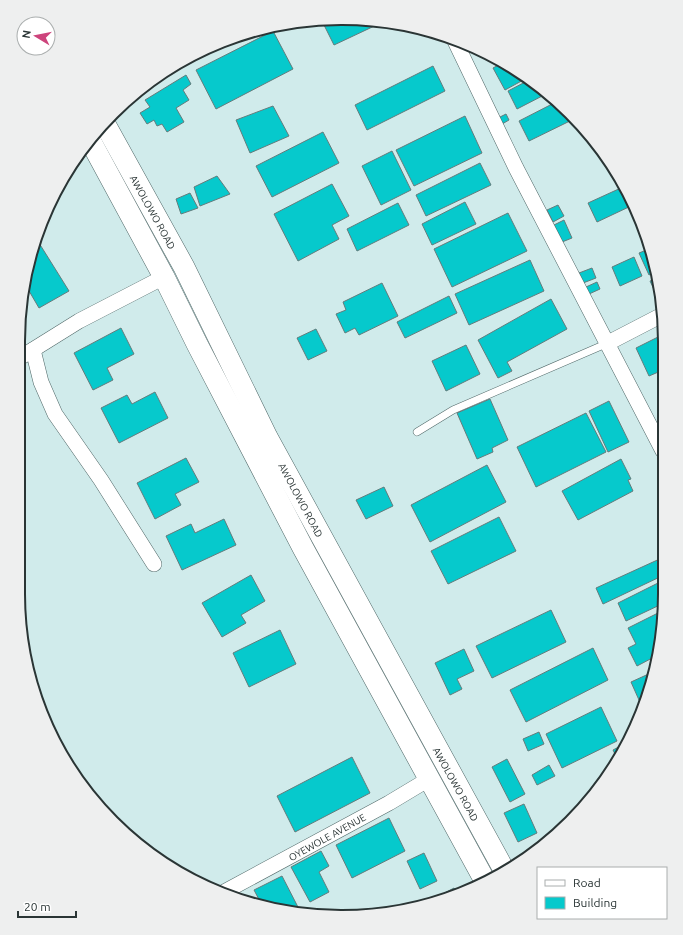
<svg xmlns="http://www.w3.org/2000/svg" width="683" height="935" viewBox="0 0 683 935" font-family="Ubuntu,sans-serif">
<rect width="100%" height="100%" fill="#d0ebeb"/>
<!-- building -->
<g fill="#06c9cc" stroke="#637c7c">
<path d="M 321,19 L 383,21 L 385,21 L 334,45 Z"/>
<path d="M 273,31 L 293,69 L 216,109 L 196,70 Z"/>
<path d="M 238,37 L 199,57 L 196,53 L 198,51 Z"/>
<path d="M 504,62 L 527,78 L 505,90 L 493,68 Z"/>
<path d="M 433,66 L 445,91 L 367,130 L 355,105 Z"/>
<path d="M 186,75 L 191,84 L 183,90 L 189,100 L 176,108 L 184,122 L 167,132 L 162,124 L 157,126 L 154,120 L 147,124 L 140,113 L 150,107 L 145,100 Z"/>
<path d="M 529,80 L 548,93 L 517,109 L 508,91 Z"/>
<path d="M 558,101 L 574,119 L 529,141 L 519,121 Z"/>
<path d="M 273,106 L 289,136 L 250,153 L 236,120 Z"/>
<path d="M 506,114 L 509,120 L 502,124 L 498,118 Z"/>
<path d="M 465,116 L 482,153 L 414,186 L 396,150 Z"/>
<path d="M 323,132 L 339,163 L 272,197 L 256,166 Z"/>
<path d="M 590,136 L 598,144 L 605,157 L 601,159 Z"/>
<path d="M 392,151 L 411,190 L 381,205 L 362,166 Z"/>
<path d="M 606,159 L 619,180 L 615,182 L 604,160 Z"/>
<path d="M 480,163 L 491,185 L 426,216 L 416,195 Z"/>
<path d="M 217,176 L 230,194 L 200,206 L 194,187 Z"/>
<path d="M 332,184 L 349,216 L 332,225 L 339,239 L 298,261 L 274,214 Z"/>
<path d="M 623,187 L 633,205 L 597,222 L 588,203 Z"/>
<path d="M 190,193 L 198,208 L 181,214 L 176,199 Z"/>
<path d="M 465,202 L 476,224 L 432,245 L 422,224 Z"/>
<path d="M 398,203 L 409,225 L 357,251 L 347,229 Z"/>
<path d="M 558,205 L 564,216 L 553,222 L 547,210 Z"/>
<path d="M 508,213 L 527,251 L 452,287 L 434,249 Z"/>
<path d="M 564,220 L 572,238 L 562,242 L 554,225 Z"/>
<path d="M 39,243 L 69,291 L 39,308 L 25,284 L 26,281 L 30,279 L 27,270 L 29,258 L 35,246 Z"/>
<path d="M 649,249 L 655,272 L 649,275 L 639,253 Z"/>
<path d="M 634,257 L 642,276 L 620,286 L 612,267 Z"/>
<path d="M 530,260 L 544,291 L 469,325 L 455,294 Z"/>
<path d="M 592,268 L 596,278 L 583,283 L 579,273 Z"/>
<path d="M 657,278 L 662,299 L 660,302 L 650,281 Z"/>
<path d="M 597,282 L 600,289 L 589,294 L 586,287 Z"/>
<path d="M 382,283 L 398,316 L 359,335 L 355,328 L 345,333 L 336,314 L 346,310 L 343,302 Z"/>
<path d="M 449,296 L 457,313 L 405,338 L 397,322 Z"/>
<path d="M 551,299 L 567,329 L 507,362 L 512,371 L 498,378 L 478,340 Z"/>
<path d="M 121,328 L 134,354 L 107,368 L 113,380 L 93,390 L 74,353 Z"/>
<path d="M 316,329 L 327,351 L 308,360 L 297,338 Z"/>
<path d="M 662,335 L 663,370 L 649,376 L 636,348 Z"/>
<path d="M 466,345 L 480,374 L 446,391 L 432,361 Z"/>
<path d="M 155,392 L 168,418 L 119,443 L 101,408 L 127,395 L 132,404 Z"/>
<path d="M 490,399 L 508,440 L 492,448 L 493,452 L 477,459 L 457,413 Z"/>
<path d="M 609,401 L 629,442 L 608,452 L 589,411 Z"/>
<path d="M 586,413 L 606,452 L 536,487 L 517,447 Z"/>
<path d="M 186,458 L 199,482 L 175,494 L 181,505 L 155,519 L 137,483 Z"/>
<path d="M 621,459 L 631,479 L 628,480 L 633,491 L 578,520 L 562,491 Z"/>
<path d="M 487,465 L 506,502 L 430,542 L 411,505 Z"/>
<path d="M 384,487 L 393,506 L 366,519 L 356,500 Z"/>
<path d="M 499,517 L 516,551 L 448,584 L 431,551 Z"/>
<path d="M 224,519 L 236,545 L 182,570 L 166,536 L 191,524 L 195,533 Z"/>
<path d="M 664,557 L 664,575 L 603,604 L 596,588 Z"/>
<path d="M 251,575 L 265,601 L 241,615 L 246,623 L 222,637 L 202,603 Z"/>
<path d="M 664,580 L 664,603 L 626,621 L 618,603 Z"/>
<path d="M 551,610 L 566,642 L 492,678 L 476,646 Z"/>
<path d="M 664,610 L 656,656 L 637,666 L 628,648 L 636,644 L 628,628 Z"/>
<path d="M 280,630 L 296,664 L 249,687 L 233,653 Z"/>
<path d="M 593,648 L 608,680 L 526,722 L 510,690 Z"/>
<path d="M 464,649 L 474,671 L 457,679 L 462,689 L 450,695 L 435,663 Z"/>
<path d="M 653,672 L 648,697 L 643,709 L 631,682 Z"/>
<path d="M 601,707 L 617,741 L 562,768 L 546,734 Z"/>
<path d="M 539,732 L 544,744 L 528,751 L 523,739 Z"/>
<path d="M 628,742 L 622,755 L 618,760 L 613,750 Z"/>
<path d="M 352,757 L 370,793 L 295,832 L 277,796 Z"/>
<path d="M 507,759 L 525,794 L 510,802 L 492,767 Z"/>
<path d="M 549,765 L 555,776 L 537,785 L 532,775 Z"/>
<path d="M 524,804 L 537,833 L 518,842 L 504,813 Z"/>
<path d="M 389,818 L 405,851 L 352,878 L 336,845 Z"/>
<path d="M 321,851 L 329,866 L 319,872 L 329,892 L 310,902 L 291,867 Z"/>
<path d="M 424,853 L 437,881 L 420,889 L 407,861 Z"/>
<path d="M 282,876 L 300,911 L 279,911 L 262,905 L 254,890 Z"/>
<path d="M 454,888 L 458,894 L 438,900 L 437,897 Z"/>
</g>
<g fill="none" stroke-linecap="round" stroke-linejoin="round">
<defs>
<path id="lane" d="M 417,432 L 453,410 L 608,343"/>
<g id="street">
<path d="M 454,39 L 516,168 L 663,451"/>
<path d="M 608,343 L 662,315"/>
<path d="M 33,350 L 41,382 L 55,414 L 101,480 L 154,564"/>
<path d="M 18,359 L 79,321 L 164,277"/>
<path d="M 224,892 L 389,803 L 429,779"/>
</g>
<g id="secondary">
<path d="M 106,126 L 184,267 L 267,437 L 504,870"/>
<path d="M 91,142 L 164,277 L 197,344 L 303,548 L 485,881"/>
</g>
</defs>
<!-- lane casing -->
<use href="#lane" stroke="#506868" stroke-width="8"/>
<!-- street casing -->
<use href="#street" stroke="#506868" stroke-width="16"/>
<!-- secondary casing -->
<use href="#secondary" stroke="#506868" stroke-width="22"/>
<!-- lane -->
<use href="#lane" stroke="#fff" stroke-width="7"/>
<!-- street -->
<use href="#street" stroke="#fff" stroke-width="15"/>
<!-- secondary -->
<use href="#secondary" stroke="#fff" stroke-width="21"/>
</g>
<g text-anchor="middle" stroke-width="3.5" stroke-linejoin="round" paint-order="stroke">
<!-- street labels -->
<g font-size="10" fill="#2a3535" stroke="#fff">
<text transform="translate(153 212) rotate(61)" y="4">AWOLOWO ROAD</text>
<text transform="translate(301 500) rotate(62)" y="4">AWOLOWO ROAD</text>
<text transform="translate(456 784) rotate(61)" y="4">AWOLOWO ROAD</text>
<text transform="translate(327 837) rotate(-29)" y="4">OYEWOLE AVENUE</text>
</g>
</g>
<!-- crop -->
<path d="M0 0H683V935H0ZM341 25H342A316 316 0 0 1 658 341V594A316 316 0 0 1 342 910H341A316 316 0 0 1 25 594V341A316 316 0 0 1 341 25Z" fill="#eeefef" fill-rule="evenodd"/>
<path fill="none" stroke="#2a3535" stroke-width="2" d="M341 25H342A316 316 0 0 1 658 341V594A316 316 0 0 1 342 910H341A316 316 0 0 1 25 594V341A316 316 0 0 1 341 25Z"/>
<!-- legend -->
<rect x="537" y="867" width="130" height="52" fill="#ffffff" stroke="#aaaeae"/>
<rect x="545" y="880" width="20" height="6" fill="#ffffff" stroke="#aaaeae"/>
<text x="573" y="887" font-size="12" fill="#2a3535">Road</text>
<rect x="545" y="897" width="20" height="12" fill="#06c9cc" stroke="#aaaeae"/>
<text x="573" y="907" font-size="12" fill="#2a3535">Building</text>
<!-- north arrow -->
<g transform="translate(36 36) rotate(280)"><circle r="19" fill="#ffffff" stroke="#aaaeae"/>
<path d="M0-3L7 15L0 10L-7 15Z" fill="#cd447c"/>
<text y="-6" font-size="11" font-weight="bold" text-anchor="middle" fill="#2a3535">N</text>
</g>
<!-- scale -->
<path d="M18 911v6h58v-6" fill="none" stroke="#2a3535" stroke-width="2"/>
<text x="24" y="911" font-size="12" fill="#2a3535" stroke="#ffffff" stroke-width="3" paint-order="stroke">20 m</text>
</svg>
